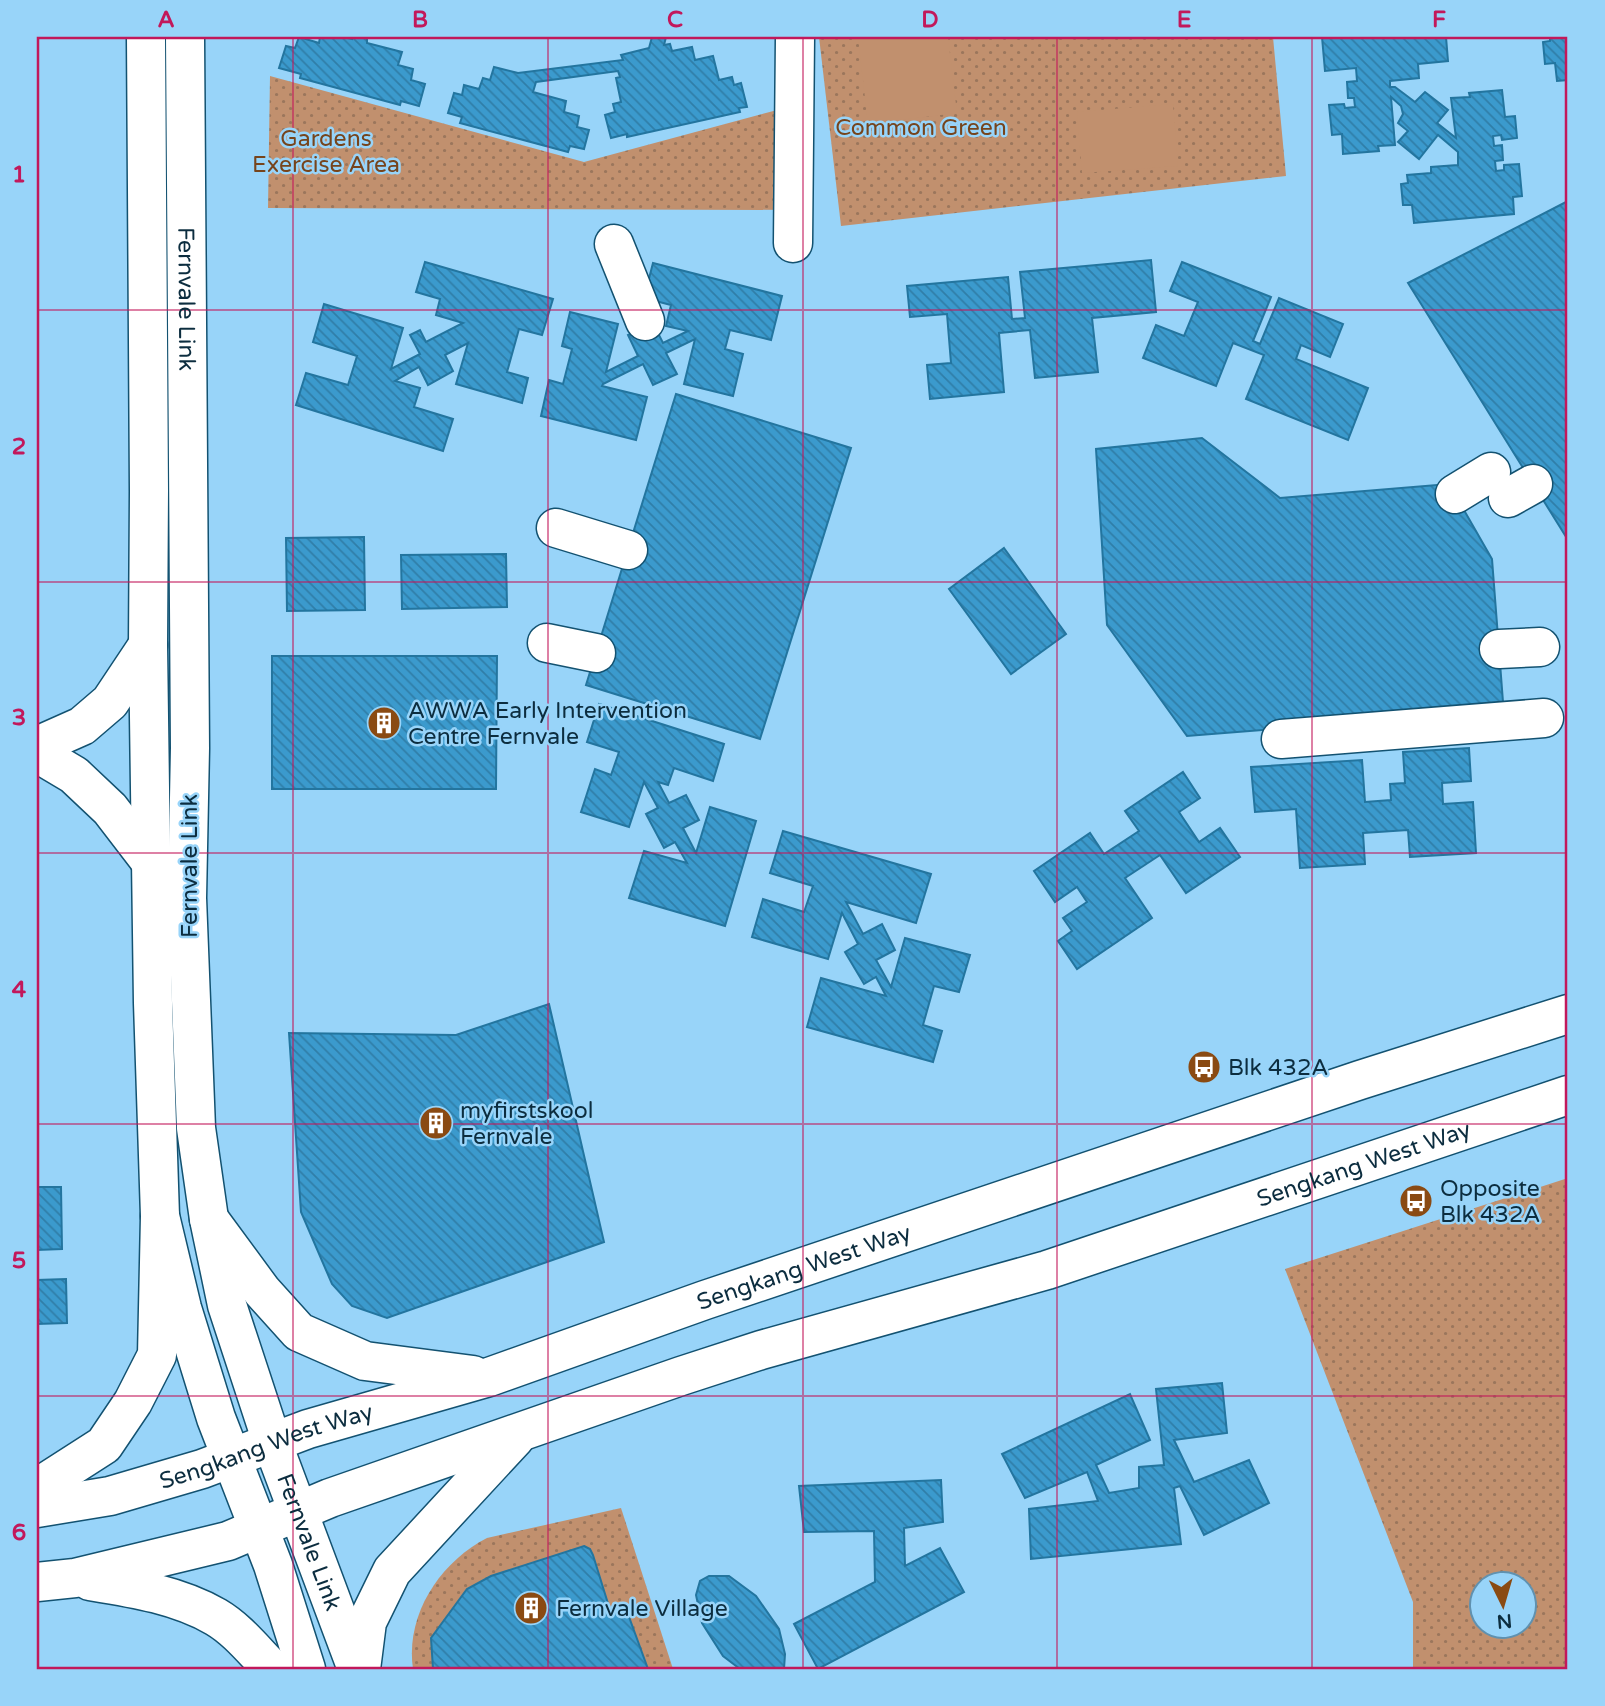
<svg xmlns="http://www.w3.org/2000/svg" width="1605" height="1706" viewBox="0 0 1605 1706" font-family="'Varela Round',sans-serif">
<defs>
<pattern id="grass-dots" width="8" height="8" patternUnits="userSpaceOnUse" patternTransform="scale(1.75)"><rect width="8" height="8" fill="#c1906e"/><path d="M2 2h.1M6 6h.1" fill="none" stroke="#9b765c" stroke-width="1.8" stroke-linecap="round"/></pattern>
<pattern id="building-back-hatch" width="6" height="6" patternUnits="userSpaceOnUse" patternTransform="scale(1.75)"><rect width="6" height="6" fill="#3b9acd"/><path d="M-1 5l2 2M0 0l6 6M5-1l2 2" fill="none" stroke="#307ea8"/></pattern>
</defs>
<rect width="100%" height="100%" fill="#98d4f9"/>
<!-- grass -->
<g fill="url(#grass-dots)" fill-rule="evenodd">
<path d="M 819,37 L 1273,37 L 1286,176 L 841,226 Z"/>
<path d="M 270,76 L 584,162 L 781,109 L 796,210 L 268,208 Z"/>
<path d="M 1568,1178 L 1568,1669 L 1413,1669 L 1413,1602 L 1285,1269 ZM 1482,1584 L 1524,1584 L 1524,1626 L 1482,1626 Z"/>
<path d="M 621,1508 L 673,1669 L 413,1669 C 405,1615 440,1562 487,1538 Z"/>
</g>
<!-- garden -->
<g fill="#c1906e">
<path d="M 858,37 L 948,37 L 957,113 L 868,124 Z"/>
<path d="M 1173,104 L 1178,166 L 1082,173 L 1077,112 Z"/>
</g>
<!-- building -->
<g fill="url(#building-back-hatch)" stroke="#23759f" stroke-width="2">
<path d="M 299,37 L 319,43 L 320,37 L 343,37 L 352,39 L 352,37 L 367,37 L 367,43 L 402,52 L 398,65 L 413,69 L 411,80 L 425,84 L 419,106 L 401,101 L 400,105 L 300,78 L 301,74 L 279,68 L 286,46 L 295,48 Z"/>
<path d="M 652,37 L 666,37 L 664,45 L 670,44 L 672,51 L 692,47 L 695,60 L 713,56 L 719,80 L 732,77 L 734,85 L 741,83 L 747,107 L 739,108 L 740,112 L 627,137 L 627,134 L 611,138 L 605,115 L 615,112 L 613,104 L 621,102 L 616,78 L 620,77 L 618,71 L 536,82 L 533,92 L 566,101 L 564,112 L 579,116 L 577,127 L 589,130 L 584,149 L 570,146 L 568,152 L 460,123 L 462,117 L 448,113 L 454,93 L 462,95 L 464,85 L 479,89 L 483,78 L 490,80 L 494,67 L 518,73 L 623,60 L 621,55 L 649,48 Z"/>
<path d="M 1322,37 L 1446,37 L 1448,61 L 1418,64 L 1419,78 L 1390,81 L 1390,87 L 1395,87 L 1415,102 L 1425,92 L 1448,110 L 1437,123 L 1456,138 L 1451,98 L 1470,97 L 1469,93 L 1502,90 L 1505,117 L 1515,116 L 1517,138 L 1502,140 L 1501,135 L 1493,136 L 1494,146 L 1502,145 L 1503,160 L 1495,161 L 1496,171 L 1504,170 L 1504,165 L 1519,164 L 1522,196 L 1513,197 L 1514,214 L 1414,223 L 1412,205 L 1403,205 L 1401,184 L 1408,183 L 1407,175 L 1431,173 L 1431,167 L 1458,165 L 1458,152 L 1438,135 L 1419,159 L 1398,142 L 1408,131 L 1398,123 L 1403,114 L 1401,106 L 1391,97 L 1395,145 L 1378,146 L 1379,151 L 1343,154 L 1342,134 L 1332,135 L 1329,105 L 1344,104 L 1345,108 L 1355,107 L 1354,98 L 1348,98 L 1347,82 L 1357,81 L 1356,68 L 1325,71 Z"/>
<path d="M 1550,37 L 1568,37 L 1568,80 L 1557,81 L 1555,63 L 1545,64 L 1543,42 L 1550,41 Z"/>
<path d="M 1568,201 L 1568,540 L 1408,283 Z"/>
<path d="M 1151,260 L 1156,312 L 1092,318 L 1098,372 L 1035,378 L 1030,330 L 999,333 L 1004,392 L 930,399 L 927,365 L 951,363 L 947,314 L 910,317 L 907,286 L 1008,277 L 1012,319 L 1025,318 L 1020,272 Z"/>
<path d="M 425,262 L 553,299 L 542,335 L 519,329 L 507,372 L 528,378 L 522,403 L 456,384 L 468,343 L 445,355 L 453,371 L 428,385 L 419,367 L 395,381 L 420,388 L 414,407 L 453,419 L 443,451 L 296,405 L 306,373 L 348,385 L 357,356 L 313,342 L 324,304 L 403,328 L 391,369 L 420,354 L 410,335 L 420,330 L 426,342 L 463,323 L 436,315 L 440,299 L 416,292 Z"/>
<path d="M 1182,262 L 1271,297 L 1253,341 L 1260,344 L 1279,298 L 1343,324 L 1330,357 L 1301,345 L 1296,359 L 1368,388 L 1348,440 L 1246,399 L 1264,355 L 1233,343 L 1216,386 L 1143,358 L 1156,325 L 1184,336 L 1198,302 L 1170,291 Z"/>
<path d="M 653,263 L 782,296 L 771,340 L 730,330 L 725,349 L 743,354 L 733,396 L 684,384 L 695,339 L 666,353 L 677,374 L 653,385 L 643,364 L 603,384 L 602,386 L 647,397 L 636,440 L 541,416 L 549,380 L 563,384 L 572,349 L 562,346 L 570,312 L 618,324 L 606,372 L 638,356 L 628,335 L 653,323 L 663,343 L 688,331 L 666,326 L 671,305 L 644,298 Z"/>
<path d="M 676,394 L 851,448 L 760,739 L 586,685 Z"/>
<path d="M 1202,438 L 1280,498 L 1449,484 L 1492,559 L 1503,702 L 1363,722 L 1187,736 L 1107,625 L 1096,449 Z"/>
<path d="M 364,537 L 365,610 L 287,611 L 286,538 Z"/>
<path d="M 1004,548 L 1066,634 L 1011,674 L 949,589 Z"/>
<path d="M 506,554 L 507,607 L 402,609 L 401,555 Z"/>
<path d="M 272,656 L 497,656 L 496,789 L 272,789 Z"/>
<path d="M 599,704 L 724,744 L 713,781 L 674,768 L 668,785 L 658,782 L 669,803 L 686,795 L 699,820 L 683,828 L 696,853 L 710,807 L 756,821 L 725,926 L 629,898 L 644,851 L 687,863 L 675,842 L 664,848 L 646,814 L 658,808 L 644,782 L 629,827 L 581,812 L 595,769 L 611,775 L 619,752 L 587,742 Z"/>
<path d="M 1469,748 L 1471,781 L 1442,783 L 1443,804 L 1473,802 L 1476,853 L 1410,857 L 1408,830 L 1363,833 L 1365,864 L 1300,868 L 1296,809 L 1255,812 L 1251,767 L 1362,760 L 1365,802 L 1391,800 L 1390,784 L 1405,783 L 1403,752 Z"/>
<path d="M 1183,772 L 1200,798 L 1179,812 L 1199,842 L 1220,828 L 1240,857 L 1186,893 L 1160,855 L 1125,878 L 1152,918 L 1077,969 L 1058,941 L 1072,931 L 1063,918 L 1087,902 L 1077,887 L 1055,902 L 1034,871 L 1090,833 L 1104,854 L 1139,831 L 1125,811 Z"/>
<path d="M 783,831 L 931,874 L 916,923 L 846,902 L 863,934 L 882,924 L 895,950 L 876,960 L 891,987 L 905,938 L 970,955 L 959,992 L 934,986 L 923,1025 L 942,1031 L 933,1062 L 807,1027 L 821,978 L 886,996 L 876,977 L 864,984 L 845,952 L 858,944 L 842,913 L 828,959 L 752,937 L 763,899 L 804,912 L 813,886 L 770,873 Z"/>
<path d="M 549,1004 L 604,1242 L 387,1318 L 352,1306 L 332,1284 L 301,1212 L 289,1033 L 456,1035 Z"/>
<path d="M 37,1187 L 61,1187 L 62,1249 L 37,1250 Z"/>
<path d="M 66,1279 L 67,1323 L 37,1324 L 37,1280 Z"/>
<path d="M 1222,1383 L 1227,1433 L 1174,1440 L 1194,1482 L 1249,1460 L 1269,1503 L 1204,1535 L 1180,1486 L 1174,1488 L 1181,1544 L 1031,1559 L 1029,1509 L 1098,1501 L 1087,1472 L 1025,1498 L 1002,1454 L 1130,1394 L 1150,1440 L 1096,1465 L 1109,1493 L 1139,1488 L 1139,1467 L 1164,1465 L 1156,1389 Z"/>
<path d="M 941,1480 L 943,1522 L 904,1528 L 905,1566 L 940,1548 L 964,1592 L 818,1669 L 794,1624 L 875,1582 L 874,1531 L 804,1532 L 799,1486 Z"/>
<path d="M 584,1546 L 590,1549 L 593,1555 L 610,1610 L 625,1606 L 648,1669 L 433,1669 L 431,1638 L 467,1589 L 491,1576 Z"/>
<path d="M 709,1576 L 729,1576 L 756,1596 L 779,1629 L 785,1654 L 784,1669 L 740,1669 L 723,1656 L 702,1623 L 696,1595 L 700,1581 Z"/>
</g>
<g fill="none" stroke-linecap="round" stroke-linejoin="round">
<defs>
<g id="minor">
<path d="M 146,37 L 149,491 L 148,645 L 153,1003 L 160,1216 L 182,1308 L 216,1418 L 273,1565 L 306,1669"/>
<path id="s1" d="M 185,37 L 190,748 L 187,898 L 196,1128 L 209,1219 L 227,1305 L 272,1442 L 357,1669"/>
<path d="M 793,243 L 795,37"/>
<path d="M 614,244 L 645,321"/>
<path d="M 1455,494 L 1491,472"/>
<path d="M 1508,498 L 1533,484"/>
<path d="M 556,528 L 628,550"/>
<path d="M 547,643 L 596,653"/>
<path d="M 1499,649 L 1540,647"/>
<path d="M 1281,739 L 1544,718"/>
<path d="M 37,746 L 82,726 L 110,702 L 148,645"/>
<path d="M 37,753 L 74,775 L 110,809 L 153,865"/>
</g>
<g id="major">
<path d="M 209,1219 L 262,1291 L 299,1332 L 365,1361 L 473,1375"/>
<path d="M 37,1488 L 104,1445 L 133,1402 L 157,1355 L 160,1216"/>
<path id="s2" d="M 37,1508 L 110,1496 L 202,1469 L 308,1429 L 489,1377 L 705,1300 L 1360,1080 L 1568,1014"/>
<path d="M 90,1581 C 133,1588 178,1595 216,1617 C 238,1630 254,1651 272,1669"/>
<path id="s3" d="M 37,1582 L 75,1578 L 228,1541 L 330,1498 L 681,1376 L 761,1350 L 1047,1270 L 1568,1095"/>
<path d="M 361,1669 L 367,1622 L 392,1571 L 515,1438"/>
</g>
</defs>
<!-- minor casing -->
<use href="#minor" stroke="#135271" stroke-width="41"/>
<!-- major casing -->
<use href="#major" stroke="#135271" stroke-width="41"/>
<!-- minor -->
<use href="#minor" stroke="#fff" stroke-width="38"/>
<!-- major -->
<use href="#major" stroke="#fff" stroke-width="38"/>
</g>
<!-- grid -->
<path fill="none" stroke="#c2185b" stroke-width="2" stroke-opacity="0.55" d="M 293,37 L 293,1669M 548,37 L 548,1669M 803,37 L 803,1669M 1057,37 L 1057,1669M 1312,37 L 1312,1669M 37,310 L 1568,310M 37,582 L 1568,582M 37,853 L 1568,853M 37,1124 L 1568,1124M 37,1396 L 1568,1396"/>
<!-- icons -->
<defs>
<symbol id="building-disc" viewBox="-11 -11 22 22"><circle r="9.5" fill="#8a4a12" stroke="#98d4f9"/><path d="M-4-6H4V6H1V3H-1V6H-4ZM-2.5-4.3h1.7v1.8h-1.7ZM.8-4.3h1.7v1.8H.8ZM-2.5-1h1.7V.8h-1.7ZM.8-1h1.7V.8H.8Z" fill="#fff"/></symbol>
<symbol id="bus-disc" viewBox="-11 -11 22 22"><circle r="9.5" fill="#8a4a12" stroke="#98d4f9"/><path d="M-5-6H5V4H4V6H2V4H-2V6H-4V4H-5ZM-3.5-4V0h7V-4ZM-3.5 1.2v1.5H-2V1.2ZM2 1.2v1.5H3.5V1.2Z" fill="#fff"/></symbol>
</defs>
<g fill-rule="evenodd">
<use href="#building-disc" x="365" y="704" width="38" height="38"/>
<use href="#bus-disc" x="1185" y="1048" width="38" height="38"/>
<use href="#building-disc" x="417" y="1104" width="38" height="38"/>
<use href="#bus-disc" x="1397" y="1182" width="38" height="38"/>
<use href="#building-disc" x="512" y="1589" width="38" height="38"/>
</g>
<g text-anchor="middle" stroke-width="5" stroke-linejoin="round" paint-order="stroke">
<!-- park labels -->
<g font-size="23" fill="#76441c" stroke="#98d4f9">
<text x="921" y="135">Common Green</text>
<text x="326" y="146">Gardens<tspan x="326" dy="26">Exercise Area</tspan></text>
</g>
<!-- street labels -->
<g font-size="23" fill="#0c2d3f" stroke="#98d4f9">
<text dy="8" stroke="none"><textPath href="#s1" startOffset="262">Fernvale Link</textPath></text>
<text transform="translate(189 866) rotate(-90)" y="8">Fernvale Link</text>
<text dy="8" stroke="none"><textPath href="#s3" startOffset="1393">Sengkang West Way</textPath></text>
<text dy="8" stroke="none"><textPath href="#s2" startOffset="805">Sengkang West Way</textPath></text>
<text dy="8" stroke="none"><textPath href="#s2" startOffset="238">Sengkang West Way</textPath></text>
<text dy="8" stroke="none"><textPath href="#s1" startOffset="1522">Fernvale Link</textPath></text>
</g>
<!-- poi labels -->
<g font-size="23" fill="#0c2d3f" stroke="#98d4f9" text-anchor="start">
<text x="408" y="718">AWWA Early Intervention<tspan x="408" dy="26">Centre Fernvale</tspan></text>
<text x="1228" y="1075">Blk 432A</text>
<text x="460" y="1118">myfirstskool<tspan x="460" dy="26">Fernvale</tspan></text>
<text x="1440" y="1196">Opposite<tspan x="1440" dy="26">Blk 432A</tspan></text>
<text x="556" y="1616">Fernvale Village</text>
</g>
</g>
<!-- border -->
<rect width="1605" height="1706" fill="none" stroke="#98d4f9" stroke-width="77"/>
<!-- north arrow -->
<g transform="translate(1503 1605) rotate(175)"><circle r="33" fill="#98d4f9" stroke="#6091af" stroke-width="2"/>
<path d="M0-5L12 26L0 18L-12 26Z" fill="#8a4a12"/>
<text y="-10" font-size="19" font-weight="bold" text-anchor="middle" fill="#0c2d3f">N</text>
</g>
<rect x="38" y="38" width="1528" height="1630" fill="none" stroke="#c2185b" stroke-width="2.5"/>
<g font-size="23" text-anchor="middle" font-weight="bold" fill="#c2185b">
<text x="166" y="27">A</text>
<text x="420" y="27">B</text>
<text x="675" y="27">C</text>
<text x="930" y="27">D</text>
<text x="1184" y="27">E</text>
<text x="1439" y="27">F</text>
<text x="19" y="182">1</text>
<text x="19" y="454">2</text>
<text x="19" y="725">3</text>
<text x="19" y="997">4</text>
<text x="19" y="1268">5</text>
<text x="19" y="1540">6</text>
</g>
</svg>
